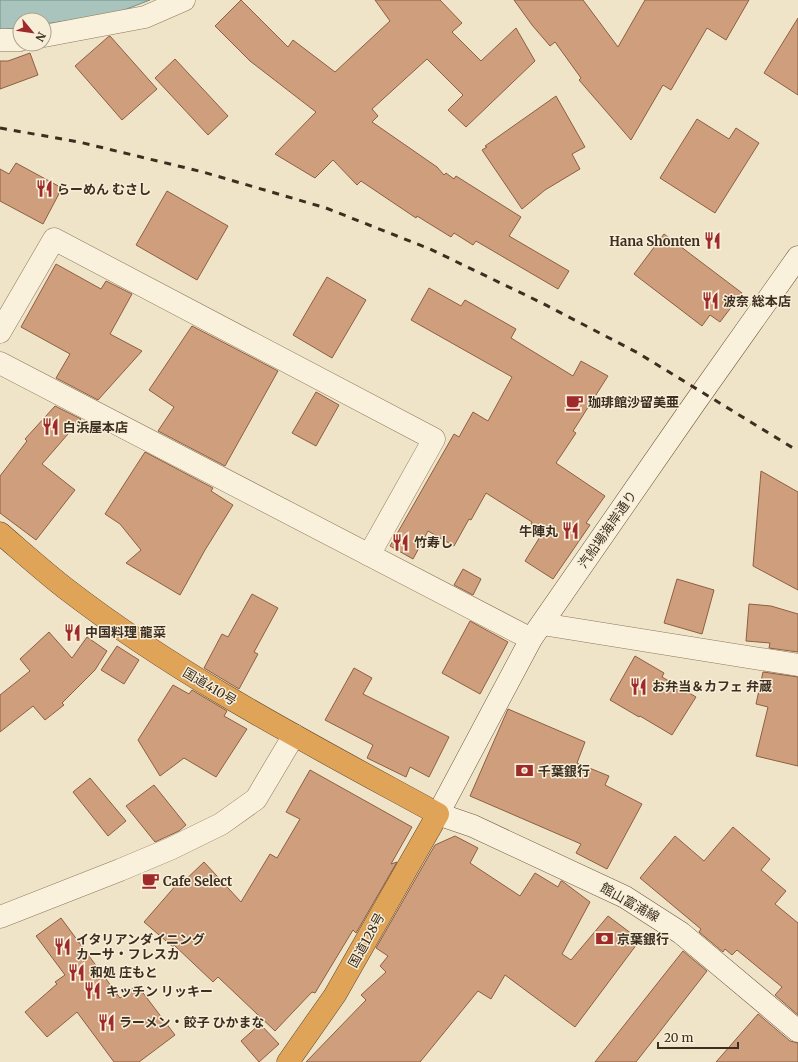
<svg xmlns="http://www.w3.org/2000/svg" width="798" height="1062" viewBox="0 0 798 1062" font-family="Merriweather,'Noto Sans JP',serif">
<rect width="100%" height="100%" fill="#f0e4c8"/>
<!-- water -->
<path fill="#a9c4bc" stroke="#6f938a" d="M 0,0 L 150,0 L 111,15 L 44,24 L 44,20 L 20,20 L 20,28 L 0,30 Z"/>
<!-- building -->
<g fill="#cf9f7d" stroke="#8d5f41">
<path d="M 241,0 L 288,47 L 293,40 L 335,72 L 390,21 L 375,0 L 440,0 L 462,23 L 452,32 L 481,61 L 516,28 L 535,61 L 466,127 L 448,110 L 463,95 L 427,59 L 372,109 L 378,116 L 372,122 L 437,167 L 444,175 L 446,173 L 454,179 L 456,176 L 521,217 L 509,236 L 569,271 L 558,289 L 476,241 L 473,245 L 454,233 L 451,237 L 417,216 L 416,218 L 361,181 L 357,185 L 333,160 L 315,178 L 275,154 L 316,112 L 250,61 L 215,26 Z"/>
<path d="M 514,0 L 583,0 L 618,47 L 645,0 L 749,0 L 726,40 L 707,28 L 671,90 L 663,85 L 631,140 L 579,80 L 581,78 L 555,42 L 550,46 L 532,25 Z"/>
<path d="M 798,18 L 798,95 L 764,73 Z"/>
<path d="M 110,36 L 157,89 L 122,120 L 75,66 L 108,37 Z"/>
<path d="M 30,53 L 38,75 L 0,89 L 0,61 L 8,61 Z"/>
<path d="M 175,59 L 228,116 L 208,135 L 155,78 Z"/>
<path d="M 556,96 L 585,147 L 572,154 L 580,169 L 545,190 L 522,209 L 482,150 L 487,147 L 485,146 Z"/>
<path d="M 697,119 L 729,139 L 736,128 L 759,143 L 715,213 L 660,178 Z"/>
<path d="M 16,163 L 62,188 L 43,224 L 0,201 L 0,169 L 9,174 Z"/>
<path d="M 167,191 L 228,226 L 197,280 L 136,245 Z"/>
<path d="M 664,234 L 742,293 L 720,322 L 710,315 L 702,326 L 634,274 Z"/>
<path d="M 56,264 L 101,289 L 106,281 L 132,294 L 110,334 L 142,351 L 98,400 L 56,378 L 70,354 L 21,327 Z"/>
<path d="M 327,277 L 366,300 L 332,358 L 293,335 Z"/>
<path d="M 429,288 L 461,306 L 465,300 L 516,329 L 511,338 L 573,376 L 581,361 L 608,376 L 573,431 L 576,433 L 556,463 L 605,496 L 586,523 L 590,525 L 553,579 L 525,561 L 543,532 L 531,524 L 532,522 L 486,493 L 471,520 L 469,519 L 454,546 L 428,531 L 413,559 L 390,546 L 454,434 L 459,437 L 473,412 L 488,421 L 512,377 L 411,320 Z"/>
<path d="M 192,326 L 278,371 L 225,466 L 158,431 L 174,407 L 149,390 Z"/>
<path d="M 316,392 L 339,405 L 316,446 L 292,433 Z"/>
<path d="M 55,406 L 81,419 L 42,464 L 75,490 L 36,540 L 0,513 L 0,476 L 27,441 L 25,439 Z"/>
<path d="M 145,452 L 213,488 L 211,491 L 233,505 L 205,550 L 180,595 L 126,563 L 141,550 L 120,524 L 105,514 Z"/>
<path d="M 761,471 L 798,492 L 798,590 L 753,566 Z"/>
<path d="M 463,569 L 481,579 L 473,595 L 454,585 Z"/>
<path d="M 677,579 L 714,590 L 702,634 L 664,623 Z"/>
<path d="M 252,594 L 278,608 L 254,652 L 258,654 L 239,689 L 204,668 L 222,634 L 228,637 Z"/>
<path d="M 749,604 L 771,606 L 798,614 L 798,652 L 769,648 L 770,643 L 746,641 Z"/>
<path d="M 470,621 L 508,642 L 480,694 L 442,673 Z"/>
<path d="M 49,632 L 72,658 L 87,637 L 107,651 L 95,670 L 62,703 L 64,705 L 45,720 L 33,706 L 0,732 L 0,695 L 30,671 L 20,659 Z"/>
<path d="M 117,646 L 139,660 L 124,684 L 101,670 Z"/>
<path d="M 635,656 L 664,673 L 662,677 L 696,697 L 672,735 L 640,716 L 639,717 L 610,700 Z"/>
<path d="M 354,668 L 372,678 L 363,694 L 449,737 L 429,777 L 410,767 L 406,777 L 367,758 L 373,745 L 325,720 Z"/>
<path d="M 763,672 L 798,677 L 798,766 L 756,756 L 768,707 L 756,704 Z"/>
<path d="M 173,685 L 189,694 L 192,690 L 227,711 L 224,716 L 247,729 L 216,777 L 184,758 L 160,776 L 138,740 Z"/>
<path d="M 508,709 L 585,742 L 577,763 L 609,776 L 605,785 L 642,804 L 607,869 L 576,853 L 581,844 L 470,796 Z"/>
<path d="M 310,770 L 412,827 L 391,864 L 397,862 L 356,933 L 353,930 L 315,993 L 312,992 L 275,1031 L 218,977 L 213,982 L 174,945 L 173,947 L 144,922 L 177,884 L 179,886 L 204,862 L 241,902 L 270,854 L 277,858 L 300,819 L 286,812 Z"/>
<path d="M 90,778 L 126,821 L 108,836 L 73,792 Z"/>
<path d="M 154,785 L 186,825 L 179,831 L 155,842 L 126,806 Z"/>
<path d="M 733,827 L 770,859 L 761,870 L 786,891 L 775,904 L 798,923 L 798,1015 L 775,995 L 782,987 L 737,950 L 732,955 L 725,949 L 723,952 L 699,932 L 701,929 L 640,878 L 675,836 L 704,861 Z"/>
<path d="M 455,836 L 478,848 L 470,863 L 520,896 L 535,873 L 558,887 L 561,881 L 562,881 L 590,902 L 562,954 L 571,960 L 608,916 L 640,940 L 575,1027 L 505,975 L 491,999 L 478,991 L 420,1062 L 306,1062 L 366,1000 L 361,995 L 386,972 L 380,966 L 388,956 L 376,948 L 435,845 Z"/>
<path d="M 61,918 L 120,998 L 137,985 L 175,1035 L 139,1062 L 114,1062 L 77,1012 L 47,1037 L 25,1012 L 57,984 L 55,982 L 65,975 L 36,936 Z"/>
<path d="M 683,951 L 707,971 L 636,1062 L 595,1062 Z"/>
<path d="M 758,1014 L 790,1041 L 798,1043 L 798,1062 L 716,1062 Z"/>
<path d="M 260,1024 L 279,1044 L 259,1062 L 241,1041 Z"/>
</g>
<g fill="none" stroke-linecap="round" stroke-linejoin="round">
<defs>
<g id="street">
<path d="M 44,36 L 145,17 L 184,0"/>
<path d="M 0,40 L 20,40"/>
<path d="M 0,332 L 54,239 L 434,439 L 369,555"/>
<path d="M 0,363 L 531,639"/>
<path d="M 542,624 L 798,665"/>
<path d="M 0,917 L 120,870 L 170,849 L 221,824 L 256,799 L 294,735"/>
</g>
<path id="secondary" d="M 798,257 L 694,404 L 531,639 L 438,814 L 473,826 L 625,897 L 681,933 L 798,1031"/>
<path id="highway" d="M 0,533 C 21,551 42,570 65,588 C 180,677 310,744 438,814 L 335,995 L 288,1062"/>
</defs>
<!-- street casing -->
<use href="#street" stroke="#8d765c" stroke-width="23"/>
<!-- secondary casing -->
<use href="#secondary" stroke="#6f573f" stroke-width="23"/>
<!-- highway casing -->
<use href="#highway" stroke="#5b4430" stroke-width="23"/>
<!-- street -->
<use href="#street" stroke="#faf1dc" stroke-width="22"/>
<!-- secondary -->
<use href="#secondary" stroke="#faf1dc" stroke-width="22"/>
<!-- highway -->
<use href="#highway" stroke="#e0a458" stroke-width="22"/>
<!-- rail -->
<path stroke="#3d2e20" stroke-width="3" stroke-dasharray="7 7" stroke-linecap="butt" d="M 0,128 L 79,142 L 203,172 L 326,208 L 430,249 L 542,303 L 638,353 L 798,451"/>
</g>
<!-- icons -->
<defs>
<symbol id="restaurant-bare" viewBox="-9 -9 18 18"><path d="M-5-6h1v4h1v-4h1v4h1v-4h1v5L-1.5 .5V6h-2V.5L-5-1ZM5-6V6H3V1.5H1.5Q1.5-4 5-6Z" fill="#9e2a2b" stroke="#f7eed8" stroke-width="2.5" paint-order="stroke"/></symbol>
<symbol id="cafe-bare" viewBox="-9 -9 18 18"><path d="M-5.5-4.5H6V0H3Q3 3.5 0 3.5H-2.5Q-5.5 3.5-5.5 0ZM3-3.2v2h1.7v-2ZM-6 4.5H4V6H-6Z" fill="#9e2a2b" stroke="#f7eed8" stroke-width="2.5" paint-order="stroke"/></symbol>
<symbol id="bank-bare" viewBox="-9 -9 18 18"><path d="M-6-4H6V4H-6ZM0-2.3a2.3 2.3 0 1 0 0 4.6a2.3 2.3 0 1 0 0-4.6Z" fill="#9e2a2b" stroke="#f7eed8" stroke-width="2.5" paint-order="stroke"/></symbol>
</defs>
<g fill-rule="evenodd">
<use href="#restaurant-bare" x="32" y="176" width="25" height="25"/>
<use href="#restaurant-bare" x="700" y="228" width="25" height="25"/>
<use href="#restaurant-bare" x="698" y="288" width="25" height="25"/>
<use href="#cafe-bare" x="562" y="390" width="25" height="25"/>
<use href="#restaurant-bare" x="38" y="414" width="25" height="25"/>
<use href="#restaurant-bare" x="558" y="518" width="25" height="25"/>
<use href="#restaurant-bare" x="388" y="530" width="25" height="25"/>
<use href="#restaurant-bare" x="60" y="620" width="25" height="25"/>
<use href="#restaurant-bare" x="626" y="674" width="25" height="25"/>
<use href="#bank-bare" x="512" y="758" width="25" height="25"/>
<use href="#cafe-bare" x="138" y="868" width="25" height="25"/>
<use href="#bank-bare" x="592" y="926" width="25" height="25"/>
<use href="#restaurant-bare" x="50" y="934" width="25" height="25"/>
<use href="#restaurant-bare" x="64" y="960" width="25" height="25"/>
<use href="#restaurant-bare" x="80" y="978" width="25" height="25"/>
<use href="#restaurant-bare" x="94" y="1010" width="25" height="25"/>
</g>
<g text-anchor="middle" stroke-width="3" stroke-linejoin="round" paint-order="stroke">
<!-- poi labels -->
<g font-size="13" font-weight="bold" fill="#3d2e20" stroke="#f7eed8" text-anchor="start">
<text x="57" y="194">らーめん むさし</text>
<text x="700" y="246" text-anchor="end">Hana Shonten</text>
<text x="723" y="306">波奈 総本店</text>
<text x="588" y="407">珈琲館沙留美亜</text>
<text x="63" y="432">白浜屋本店</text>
<text x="558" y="536" text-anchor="end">牛陣丸</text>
<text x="414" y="547">竹寿し</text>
<text x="85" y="637">中国料理 龍菜</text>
<text x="652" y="691">お弁当＆カフェ 弁蔵</text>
<text x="538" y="776">千葉銀行</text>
<text x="163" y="886">Cafe Select</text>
<text x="76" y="944">イタリアンダイニング<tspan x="76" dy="15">カーサ・フレスカ</tspan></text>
<text x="617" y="944">京葉銀行</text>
<text x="90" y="977">和処 庄もと</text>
<text x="106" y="996">キッチン リッキー</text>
<text x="119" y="1027">ラーメン・餃子 ひかまな</text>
</g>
<!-- street labels -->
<g font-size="13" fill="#3d2e20" stroke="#f7eed8">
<text transform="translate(607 529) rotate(-55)" y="5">汽船場海岸通り</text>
<text transform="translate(210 686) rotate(31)" y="5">国道410号</text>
<text transform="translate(630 902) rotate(29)" y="5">館山富浦線</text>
<text transform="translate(366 940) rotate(-61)" y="5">国道128号</text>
</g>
</g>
<!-- north arrow -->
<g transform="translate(32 32) rotate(119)"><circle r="19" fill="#f7eed8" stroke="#ada18e"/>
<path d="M0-3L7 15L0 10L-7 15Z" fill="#9e2a2b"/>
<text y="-6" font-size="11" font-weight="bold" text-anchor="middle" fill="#3d2e20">N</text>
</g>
<!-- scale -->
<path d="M658 1042v6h80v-6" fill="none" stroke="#3d2e20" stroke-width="2"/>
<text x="664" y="1042" font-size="12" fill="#3d2e20" stroke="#f7eed8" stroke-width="3" paint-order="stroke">20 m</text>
</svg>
